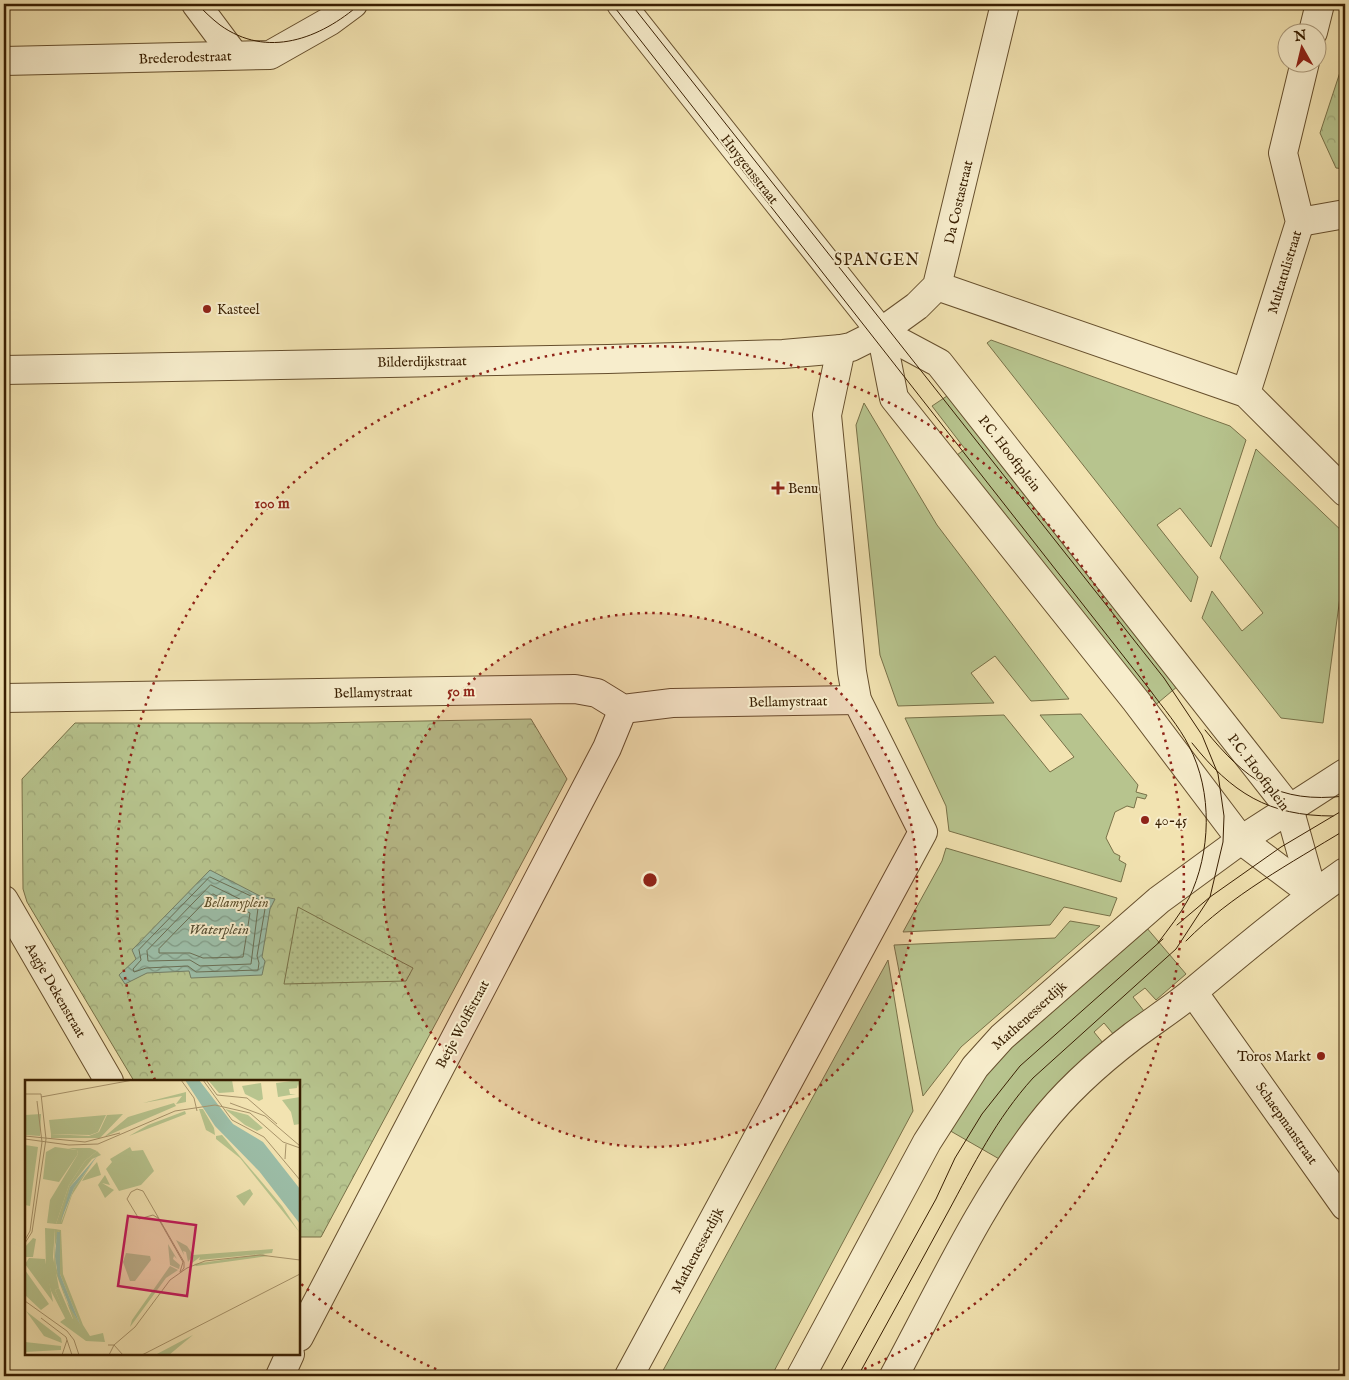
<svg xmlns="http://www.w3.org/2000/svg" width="1349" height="1380" viewBox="0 0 1349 1380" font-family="'IM FELL English',serif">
<defs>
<pattern id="park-crowns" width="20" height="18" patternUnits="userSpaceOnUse" patternTransform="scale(1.25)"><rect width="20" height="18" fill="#b7c48e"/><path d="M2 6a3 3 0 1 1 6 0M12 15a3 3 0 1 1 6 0" fill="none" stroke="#9ea879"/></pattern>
<pattern id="garden-dots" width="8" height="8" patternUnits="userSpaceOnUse" patternTransform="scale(1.25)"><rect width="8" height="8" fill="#b7c48e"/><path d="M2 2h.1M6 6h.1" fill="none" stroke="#9ea879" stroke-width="1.8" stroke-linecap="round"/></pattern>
<pattern id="water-waves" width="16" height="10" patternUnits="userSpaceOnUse" patternTransform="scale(1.25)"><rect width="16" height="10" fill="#9cbea8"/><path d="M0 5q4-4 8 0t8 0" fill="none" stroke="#809a86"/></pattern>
</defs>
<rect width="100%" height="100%" fill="#f2e3b1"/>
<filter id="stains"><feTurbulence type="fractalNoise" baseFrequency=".004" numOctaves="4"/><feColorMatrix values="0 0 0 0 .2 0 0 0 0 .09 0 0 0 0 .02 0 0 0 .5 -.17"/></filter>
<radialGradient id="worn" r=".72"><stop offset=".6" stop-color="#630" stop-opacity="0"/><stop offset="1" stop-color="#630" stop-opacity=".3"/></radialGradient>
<!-- grass -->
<g fill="#b7c48e" stroke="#787148">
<path d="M 991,340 L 1230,426 L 1246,440 L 1211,547 L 1180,508 L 1157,525 L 1198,577 L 1191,602 L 987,343 Z"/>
<path d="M 950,394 L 1178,686 L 1153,707 L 957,455 L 965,449 L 932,406 Z"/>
<path d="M 864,403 L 937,525 L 1069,699 L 1031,701 L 995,656 L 971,673 L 994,703 L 898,706 L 880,655 L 856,425 Z"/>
<path d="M 1256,449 L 1345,534 L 1345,560 L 1323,723 L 1281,718 L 1202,618 L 1212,591 L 1242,631 L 1263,613 L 1220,558 Z"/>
<path d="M 1081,714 L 1138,785 L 1136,792 L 1147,795 L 1145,799 L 1137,797 L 1134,808 L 1127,806 L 1115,812 L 1106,838 L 1114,853 L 1120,856 L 1119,860 L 1126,864 L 1121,882 L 949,831 L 946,806 L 905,718 L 1004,715 L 1050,772 L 1074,757 L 1040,715 Z"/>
<path d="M 946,848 L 1117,898 L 1110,916 L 1064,907 L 1050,925 L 903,932 L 942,861 Z"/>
<path d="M 1070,921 L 1100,926 L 961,1047 L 923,1096 L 894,945 L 1055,938 Z"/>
<path d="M 1146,927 L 1186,974 L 1156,1000 L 1145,988 L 1133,997 L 1144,1011 L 1114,1035 L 1104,1023 L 1094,1032 L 1103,1043 L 1001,1160 L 947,1129 L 969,1093 L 1023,1034 Z"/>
<path d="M 888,960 L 913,1111 L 772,1375 L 660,1376 Z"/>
</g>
<!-- park -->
<g fill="url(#park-crowns)" stroke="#787148">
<path d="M 1345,57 L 1345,169 L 1336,168 L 1320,133 Z"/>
<path d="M 531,719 L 567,779 L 321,1237 L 299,1237 L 299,1081 L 134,1081 L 27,902 L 23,889 L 22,779 L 75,723 L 316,723 Z"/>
</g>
<!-- garden -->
<path fill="url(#garden-dots)" stroke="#787148" d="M 298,907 L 413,968 L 406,981 L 284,984 Z"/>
<!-- water -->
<path fill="url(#water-waves)" stroke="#747e65" d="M 210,870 L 260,896 L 275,899 L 270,909 L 262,957 L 265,961 L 262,975 L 191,978 L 189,971 L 147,973 L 125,984 L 119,975 L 136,959 L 132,950 Z"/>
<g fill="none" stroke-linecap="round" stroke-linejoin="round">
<!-- shore -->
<g stroke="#6a6e54" stroke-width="1">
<path d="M 210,877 L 266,903 L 257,956 L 259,963 L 258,970 L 196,972 L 188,966 L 146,968 L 134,972 L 133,969 L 141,960 L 139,950 Z"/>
<path d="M 211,885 L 258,908 L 251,964 L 200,966 L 190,960 L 148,961 L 147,951 Z"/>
<path d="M 213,894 L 250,913 L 243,957 L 203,958 L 190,953 L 159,953 L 159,949 Z"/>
</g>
<defs>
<g id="minor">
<path d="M 196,4 L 234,55"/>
<path d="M 621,4 L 881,332 L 939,363 L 1289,808 L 1313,894"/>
<path d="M 1313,32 L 1320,4"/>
<path d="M 4,61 L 270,55 L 330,21 L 353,4"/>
<path d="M 1300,222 L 1345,214"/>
<path d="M 937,286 L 1246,393 L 1345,492"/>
<path d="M 881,332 L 894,398 L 1136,701 L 1241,840 L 1313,894"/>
<path d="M 4,370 L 608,359 L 783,354 L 841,349 L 851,347 L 881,332 L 917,306 L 937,286 L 1005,4"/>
<path d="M 1246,393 L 1300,222 L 1283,153 L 1305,62"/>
<path d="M 4,698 L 575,689 L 597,693 L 623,709 L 672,703 L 857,700"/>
<path d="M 4,900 L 109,1081"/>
<path d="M 1193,992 L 1345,1206"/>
<path d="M 299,1337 L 607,748 L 623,709"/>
<path d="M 280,1376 L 290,1354"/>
<path d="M 629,1376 L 923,832 L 857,700 L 852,672 L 827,415 L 841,349"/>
<path d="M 801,1376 L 927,1142 L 975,1067 L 1002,1037 L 1159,900 L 1241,840 L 1345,773"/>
<path d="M 894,1376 C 940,1291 981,1201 1040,1125 C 1066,1091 1099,1062 1133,1036 C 1153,1021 1175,1007 1194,991 C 1243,950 1292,909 1345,872"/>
</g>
</defs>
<!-- minor casing -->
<use href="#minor" stroke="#664f2d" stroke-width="30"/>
<!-- minor -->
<use href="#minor" stroke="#f7edcc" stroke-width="28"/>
<!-- tram -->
<g stroke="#381e01" stroke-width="1">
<path d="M 197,4 C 204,11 212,19 220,25 C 267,59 320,39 360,4"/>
<path d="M 612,4 L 1150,690 C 1163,708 1179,726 1189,746 C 1213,792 1211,853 1189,898 C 1180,915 1169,928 1158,943"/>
<path d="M 631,4 L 1164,678 L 1202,735 L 1218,774 L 1224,816 L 1223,842 L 1210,897 L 1176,949 L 1033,1078 C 996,1119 974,1164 948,1212 C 918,1267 888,1322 858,1376"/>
<path d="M 1205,730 C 1246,780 1277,804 1345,796"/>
<path d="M 1192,743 C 1232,793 1268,816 1333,816"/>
<path d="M 1177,925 L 1210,897 L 1281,847 L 1345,809"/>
<path d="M 1186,941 C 1231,895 1291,863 1345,830"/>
<path d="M 838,1376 L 936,1199 L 955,1158 L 982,1114 L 1020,1066 L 1163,939"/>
</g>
</g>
<!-- distance rings -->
<circle cx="650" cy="880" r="267" fill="#8f2418" fill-opacity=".12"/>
<g fill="none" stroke="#8f2418" stroke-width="2.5" stroke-dasharray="2.5 5">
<circle cx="650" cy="880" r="267"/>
<path d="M450 1375A534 534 0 0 1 300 1283M155 1080A534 534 0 1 1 850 1375"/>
</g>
<!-- markers -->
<g fill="#8f2418" stroke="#f7edcc" stroke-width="2">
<circle cx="207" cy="309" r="5"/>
<path d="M775.5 480.5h5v5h5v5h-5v5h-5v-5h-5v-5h5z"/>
<circle cx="1145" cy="820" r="5"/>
<circle cx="1321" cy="1056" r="5"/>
</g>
<g text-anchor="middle" stroke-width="4" stroke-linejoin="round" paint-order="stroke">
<!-- street labels -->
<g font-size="14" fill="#381e01" stroke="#f7edcc">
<text transform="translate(185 57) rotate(-2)" y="5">Brederodestraat</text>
<text transform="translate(750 169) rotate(52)" y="5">Huygensstraat</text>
<text transform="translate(958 202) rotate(-77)" y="5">Da Costastraat</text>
<text transform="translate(1284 272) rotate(-73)" y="5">Multatulistraat</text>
<text transform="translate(422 361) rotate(-1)" y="5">Bilderdijkstraat</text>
<text transform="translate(1010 453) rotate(52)" y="5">P.C. Hooftplein</text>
<text transform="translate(373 692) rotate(-1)" y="5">Bellamystraat</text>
<text transform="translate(788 701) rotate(-1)" y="5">Bellamystraat</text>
<text transform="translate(1259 772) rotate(53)" y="5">P.C. Hooftplein</text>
<text transform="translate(56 990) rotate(60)" y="5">Aagje Dekenstraat</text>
<text transform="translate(1029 1015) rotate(-42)" y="5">Mathenesserdijk</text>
<text transform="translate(462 1024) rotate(-62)" y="5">Betje Wolffstraat</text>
<text transform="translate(1287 1123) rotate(55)" y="5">Schaepmanstraat</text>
<text transform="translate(697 1250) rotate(-62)" y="5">Mathenesserdijk</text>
</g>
<!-- poi labels -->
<g font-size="14" fill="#381e01" stroke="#f7edcc" text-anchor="start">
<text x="217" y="314">Kasteel</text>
<text x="788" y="493">Benu</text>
<text x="1155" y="825">40-45</text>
<text x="1311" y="1061" text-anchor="end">Toros Markt</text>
</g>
<!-- park labels -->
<g font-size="14" font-style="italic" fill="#5e502b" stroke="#f7edcc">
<text x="236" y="907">Bellamyplein</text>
</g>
<!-- water labels -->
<g font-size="15" font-style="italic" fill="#564e33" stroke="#f7edcc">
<text x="219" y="934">Waterplein</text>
</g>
<!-- quarter labels -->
<g font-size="16" letter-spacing="1" fill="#381e01" stroke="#f7edcc">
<text x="877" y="265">SPANGEN</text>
</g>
</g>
<!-- overview -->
<g transform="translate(25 1080)">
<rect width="275" height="275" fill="#f2e3b1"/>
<path d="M 183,0 L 207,0 L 209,12 L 194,13 ZM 236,3 L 238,19 L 234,21 L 220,14 L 217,6 ZM 161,12 L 161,22 L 151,24 L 157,16 L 118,23 ZM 174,29 L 178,29 L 189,48 L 190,55 L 181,50 ZM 200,29 L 223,35 L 238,48 L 232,51 L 220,45 ZM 160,31 L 161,34 L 104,56 L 123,45 ZM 16,34 L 15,56 L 0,55 L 0,35 ZM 197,55 L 257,126 L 275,153 L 215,78 L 191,59 L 191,56 ZM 30,67 L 52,70 L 53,74 L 34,102 L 18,99 L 21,72 ZM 105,67 L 107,71 L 118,70 L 129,91 L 116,105 L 94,111 L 81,89 L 87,82 L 85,79 ZM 72,71 L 76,75 L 67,79 L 45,107 L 36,143 L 49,108 L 68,82 L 47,115 L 37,144 L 31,144 L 44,105 L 60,81 ZM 72,82 L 76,95 L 57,101 L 60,96 ZM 80,95 L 85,105 L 77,103 L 89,110 L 80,118 L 73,105 ZM 225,109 L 228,114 L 219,126 L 211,116 ZM 30,149 L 36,150 L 38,194 L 58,245 L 65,256 L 78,253 L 80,262 L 61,261 L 35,242 L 42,237 L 48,239 L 29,188 ZM 34,151 L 35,194 L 55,244 L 42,222 L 31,187 L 30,166 ZM 8,158 L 11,159 L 8,177 L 0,177 L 0,167 ZM 151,160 L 162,166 L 168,175 L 248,169 L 247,173 L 174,180 L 175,177 L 167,183 L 168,175 L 163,182 L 161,172 L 158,171 L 159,175 ZM 143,164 L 152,179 L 149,176 L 148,179 L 155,185 L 154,189 L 145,185 ZM 238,174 L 243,176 L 171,186 L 169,184 ZM 145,186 L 153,190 L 141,198 L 105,247 L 107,240 ZM 1,231 L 36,258 L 37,263 L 19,256 ZM 168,255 L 144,275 L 130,275 L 166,256 ZM 0,262 L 36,266 L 36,270 L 0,272 Z" fill="#b7c48e" fill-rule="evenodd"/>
<path d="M 275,0 L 274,8 L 273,4 L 272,8 L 264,9 L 265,14 L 271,14 L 253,17 L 251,3 ZM 149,23 L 151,26 L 79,57 L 103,37 ZM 98,34 L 75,58 L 26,58 L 26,54 L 64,56 L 74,52 L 82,35 ZM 43,68 L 65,68 L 72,71 L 60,81 L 44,105 L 31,144 L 22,143 L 25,120 L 53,74 L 52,70 ZM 20,148 L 30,149 L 28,177 L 34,208 L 30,210 L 39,231 L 43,229 L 51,246 L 40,238 L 26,211 L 21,192 Z" fill="#b7c48e"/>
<path d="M 275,17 L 275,44 L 269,45 L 266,32 L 257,20 ZM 81,35 L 73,52 L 65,55 L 26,54 L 24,40 ZM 0,65 L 13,67 L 5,126 L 0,125 ZM 101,173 L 125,176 L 126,180 L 110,201 L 105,201 L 98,182 ZM 4,178 L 20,179 L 28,222 L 0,184 ZM 0,190 L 24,224 L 16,230 L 0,215 Z" fill="#b7c48e"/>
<path d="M 34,208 L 43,229 L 39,232 L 30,210 Z" fill="#b7c48e"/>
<path d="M 160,0 L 174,0 L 208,44 L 238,62 L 275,109 L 275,144 L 234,91 L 190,46 ZM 73,75 L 49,108 L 35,143 L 45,107 ZM 32,152 L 35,152 L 35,194 L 55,244 L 45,228 L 33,197 L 30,176 Z" fill="#9cbea8"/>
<path fill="none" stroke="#a8946b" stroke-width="1" d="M 156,0 L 169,18 L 172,31M 178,0 L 207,40 L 239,57 L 275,100M 181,0 L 192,15 L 222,18 L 252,44M 0,14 L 16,14 L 21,59 L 7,152 L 0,163M 16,17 L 108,0M 205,23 L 240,36 L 275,66M 0,56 L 60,62 L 95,53M 0,59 L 44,65 L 73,64 L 150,31 L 190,25 L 225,33 L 258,62 L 275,68M 260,79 L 261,64M 0,160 L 5,151 L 17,62 L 12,21M 155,193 L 159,188 L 159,182 L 118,111 L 112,109 L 106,112 L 102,119 L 114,139 L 128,135 L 133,138 L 158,182 L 155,192M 0,221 L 42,251 L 49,260 L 54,275M 16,238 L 41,257 L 47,275M 83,265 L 89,265 L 98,275M 17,275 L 36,275M 37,275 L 42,260M 84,275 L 89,265 L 110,247 L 145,200 L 162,188 L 180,181 L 235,175 L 275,180M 117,275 L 275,194"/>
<path fill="#c2185b" fill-opacity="0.15" stroke="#c2185b" stroke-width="2.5" d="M 103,136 L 171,145 L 162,216 L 93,206 Z"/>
<rect width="275" height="275" fill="none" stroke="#381e01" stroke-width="2.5"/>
</g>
<circle cx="650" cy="880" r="8" fill="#8f2418" stroke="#f7edcc" stroke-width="2.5"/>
<g font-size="15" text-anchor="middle" font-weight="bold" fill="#8f2418" stroke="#f7edcc" stroke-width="4" stroke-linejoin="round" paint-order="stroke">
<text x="272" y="508">100 m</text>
<text x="461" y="696">50 m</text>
</g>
<!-- margin -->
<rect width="1349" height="1380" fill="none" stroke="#f2e3b1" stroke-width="20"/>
<rect x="5" y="5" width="1339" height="1370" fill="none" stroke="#381e01" stroke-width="2.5"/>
<rect x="10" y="10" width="1329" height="1360" fill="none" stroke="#381e01"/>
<!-- north arrow -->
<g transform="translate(1302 48) rotate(352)"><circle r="24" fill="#f7edcc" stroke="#ab9a7b"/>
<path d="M0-4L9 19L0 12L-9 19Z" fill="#8f2418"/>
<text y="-8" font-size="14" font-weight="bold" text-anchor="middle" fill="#381e01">N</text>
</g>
<rect width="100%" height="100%" filter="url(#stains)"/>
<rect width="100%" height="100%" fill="url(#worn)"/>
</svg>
